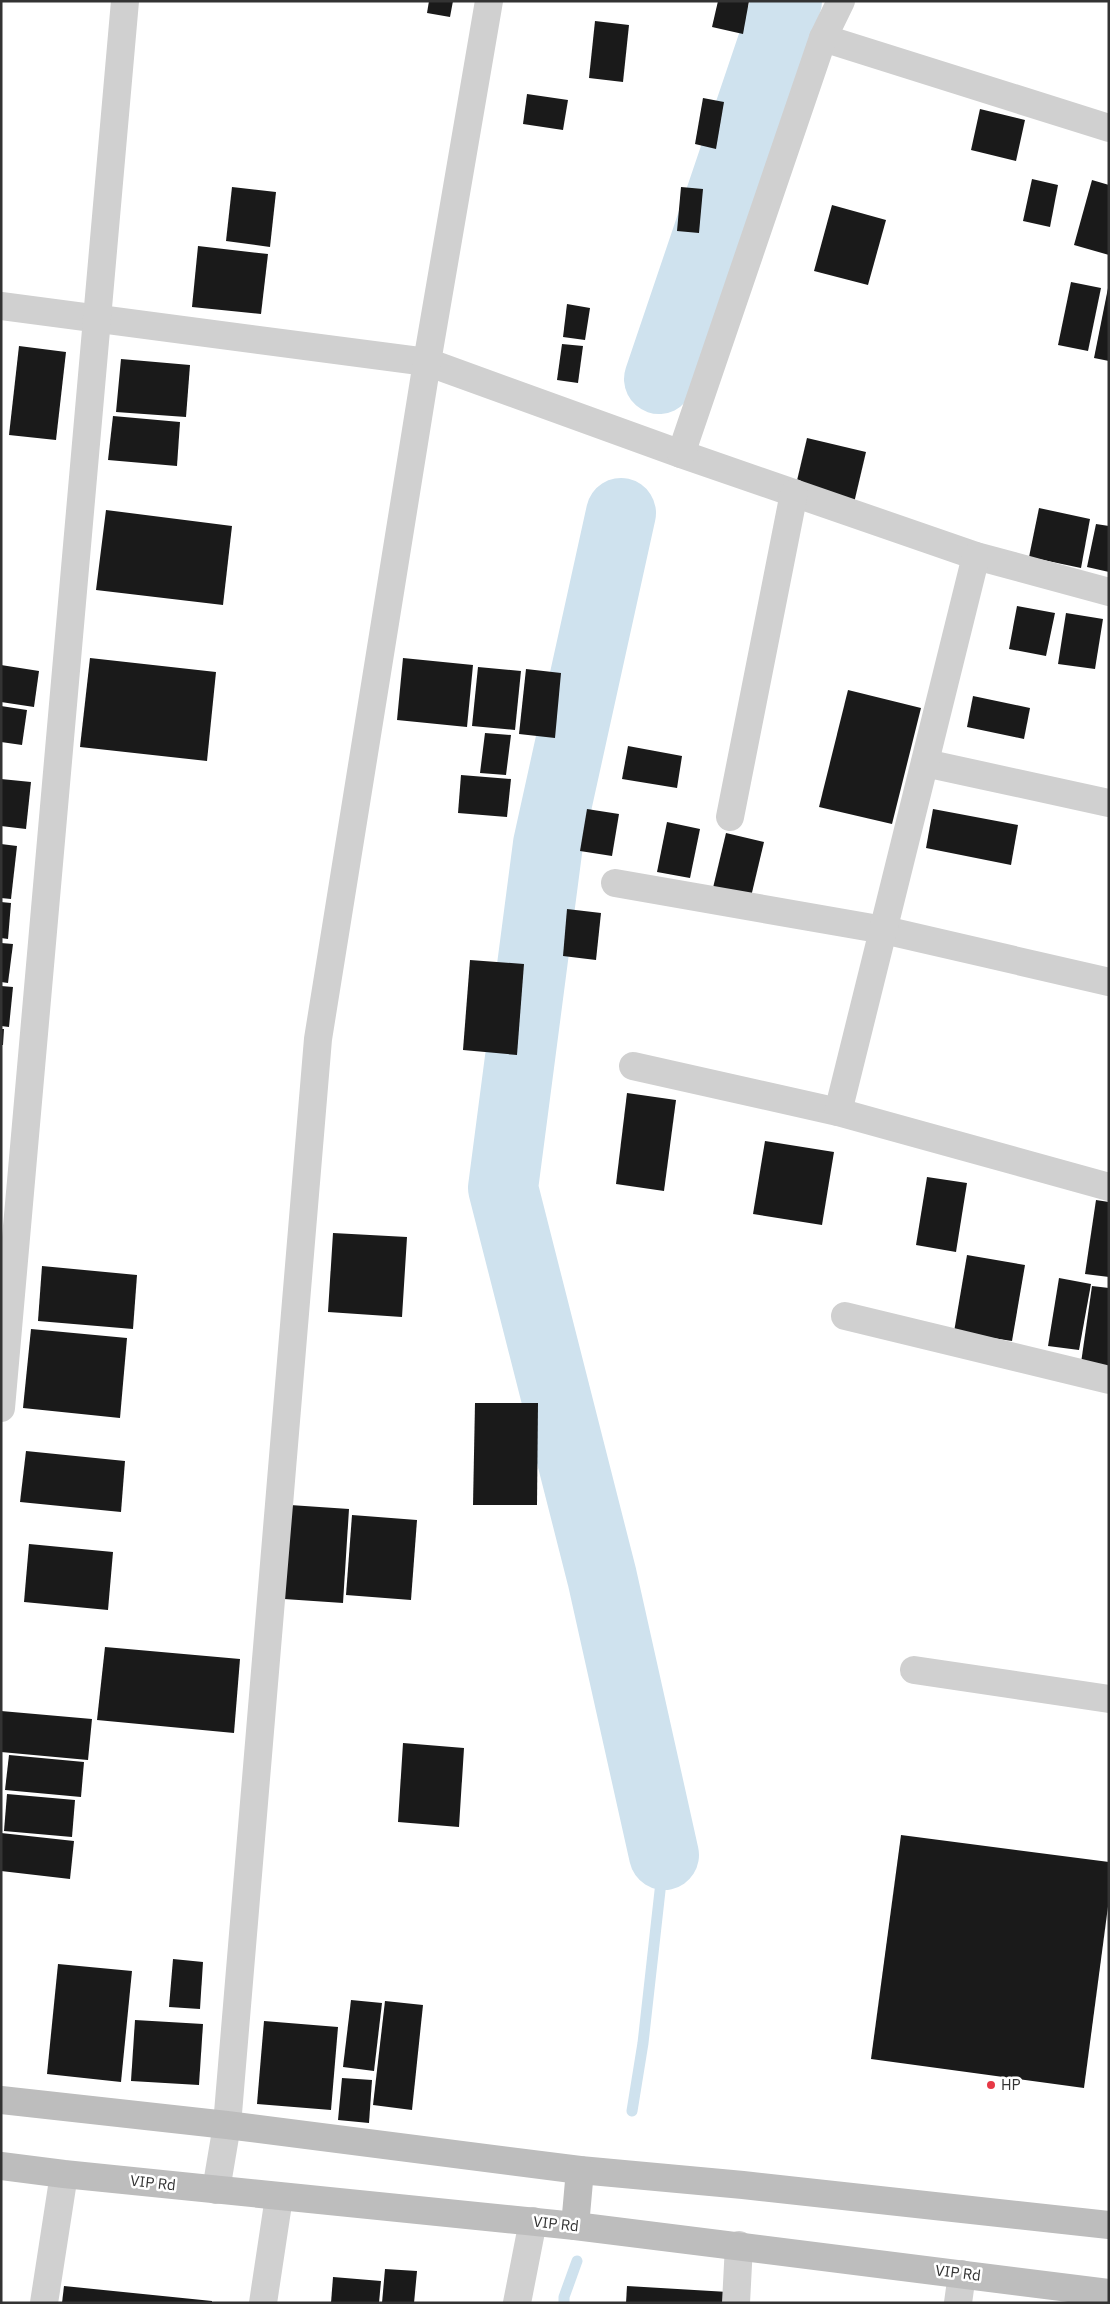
<svg xmlns="http://www.w3.org/2000/svg" width="1110" height="2304" viewBox="0 0 1110 2304" font-family="'IBM Plex Sans',sans-serif">
<rect width="100%" height="100%" fill="#fff"/>
<g fill="none" stroke-linecap="round" stroke-linejoin="round">
<!-- stream -->
<g stroke="#cfe2ee" stroke-width="11">
<path d="M 632,2111 L 643,2043 L 664,1855"/>
<path d="M 564,2303 L 564,2297 L 577,2261"/>
</g>
<!-- river -->
<g stroke="#cfe2ee" stroke-width="70">
<path d="M 659,379 L 787,1"/>
<path d="M 621,513 L 548,844 L 503,1188 L 602,1577 L 664,1855"/>
</g>
</g>
<!-- building -->
<g fill="#1a1a1a">
<path d="M 429,1 L 453,1 L 450,17 L 427,13 Z"/>
<path d="M 718,1 L 749,1 L 743,34 L 712,27 Z"/>
<path d="M 595,21 L 629,25 L 623,82 L 589,78 Z"/>
<path d="M 527,94 L 568,100 L 563,130 L 523,124 Z"/>
<path d="M 703,98 L 724,102 L 716,149 L 695,144 Z"/>
<path d="M 980,109 L 1025,120 L 1016,161 L 971,150 Z"/>
<path d="M 1032,179 L 1058,185 L 1050,227 L 1023,221 Z"/>
<path d="M 1092,180 L 1109,185 L 1109,255 L 1074,245 Z"/>
<path d="M 232,187 L 276,192 L 270,247 L 226,241 Z"/>
<path d="M 681,187 L 703,189 L 699,233 L 677,231 Z"/>
<path d="M 832,205 L 886,220 L 868,285 L 814,271 Z"/>
<path d="M 198,246 L 268,254 L 261,314 L 192,307 Z"/>
<path d="M 1071,282 L 1101,288 L 1088,351 L 1058,345 Z"/>
<path d="M 1108,288 L 1109,289 L 1109,361 L 1094,358 Z"/>
<path d="M 567,304 L 590,308 L 585,340 L 563,337 Z"/>
<path d="M 562,344 L 583,346 L 578,383 L 557,380 Z"/>
<path d="M 19,346 L 66,352 L 56,440 L 9,435 Z"/>
<path d="M 121,359 L 190,365 L 186,417 L 116,412 Z"/>
<path d="M 113,416 L 180,422 L 177,466 L 108,460 Z"/>
<path d="M 807,438 L 866,452 L 854,503 L 795,489 Z"/>
<path d="M 1039,508 L 1090,519 L 1081,568 L 1029,557 Z"/>
<path d="M 106,510 L 232,526 L 223,605 L 96,590 Z"/>
<path d="M 1096,524 L 1109,526 L 1109,572 L 1087,567 Z"/>
<path d="M 1017,606 L 1055,613 L 1046,656 L 1009,649 Z"/>
<path d="M 1066,613 L 1103,619 L 1095,669 L 1058,664 Z"/>
<path d="M 90,658 L 216,672 L 207,761 L 80,747 Z"/>
<path d="M 403,658 L 473,665 L 467,727 L 397,720 Z"/>
<path d="M 1,665 L 39,671 L 34,707 L 1,702 Z"/>
<path d="M 478,667 L 521,671 L 515,730 L 472,726 Z"/>
<path d="M 526,669 L 561,673 L 555,738 L 519,734 Z"/>
<path d="M 848,690 L 921,708 L 892,824 L 819,807 Z"/>
<path d="M 973,696 L 1030,708 L 1024,739 L 967,727 Z"/>
<path d="M 1,706 L 27,710 L 22,745 L 1,742 Z"/>
<path d="M 485,733 L 511,735 L 506,775 L 480,773 Z"/>
<path d="M 628,746 L 682,756 L 677,788 L 622,779 Z"/>
<path d="M 461,775 L 511,779 L 507,817 L 458,813 Z"/>
<path d="M 1,779 L 31,782 L 26,829 L 1,826 Z"/>
<path d="M 587,809 L 619,814 L 612,856 L 580,851 Z"/>
<path d="M 933,809 L 1018,825 L 1011,865 L 926,848 Z"/>
<path d="M 667,822 L 700,829 L 690,878 L 657,872 Z"/>
<path d="M 726,833 L 764,842 L 750,901 L 712,892 Z"/>
<path d="M 1,844 L 17,846 L 11,899 L 1,898 Z"/>
<path d="M 1,902 L 11,903 L 8,939 L 1,938 Z"/>
<path d="M 567,909 L 601,913 L 596,960 L 563,956 Z"/>
<path d="M 1,943 L 13,944 L 8,983 L 1,982 Z"/>
<path d="M 470,960 L 524,964 L 517,1055 L 463,1050 Z"/>
<path d="M 1,986 L 13,987 L 9,1027 L 1,1026 Z"/>
<path d="M 1,1029 L 4,1029 L 3,1045 L 1,1045 Z"/>
<path d="M 627,1093 L 676,1100 L 664,1191 L 616,1184 Z"/>
<path d="M 765,1141 L 834,1152 L 822,1225 L 753,1214 Z"/>
<path d="M 927,1177 L 967,1183 L 956,1252 L 916,1245 Z"/>
<path d="M 1096,1200 L 1109,1202 L 1109,1277 L 1085,1274 Z"/>
<path d="M 333,1233 L 407,1237 L 402,1317 L 328,1312 Z"/>
<path d="M 967,1255 L 1025,1265 L 1012,1341 L 954,1332 Z"/>
<path d="M 42,1266 L 137,1275 L 133,1329 L 38,1321 Z"/>
<path d="M 1059,1278 L 1091,1284 L 1079,1350 L 1048,1346 Z"/>
<path d="M 1092,1286 L 1109,1288 L 1109,1367 L 1081,1363 Z"/>
<path d="M 31,1329 L 127,1338 L 120,1418 L 23,1408 Z"/>
<path d="M 475,1403 L 538,1403 L 537,1505 L 473,1505 Z"/>
<path d="M 26,1451 L 125,1461 L 121,1512 L 20,1502 Z"/>
<path d="M 290,1505 L 349,1509 L 343,1603 L 284,1599 Z"/>
<path d="M 352,1515 L 417,1520 L 411,1600 L 346,1595 Z"/>
<path d="M 29,1544 L 113,1552 L 108,1610 L 24,1602 Z"/>
<path d="M 105,1647 L 240,1659 L 234,1733 L 97,1720 Z"/>
<path d="M 1,1711 L 92,1719 L 88,1760 L 1,1752 Z"/>
<path d="M 403,1743 L 464,1748 L 459,1827 L 398,1822 Z"/>
<path d="M 9,1755 L 84,1762 L 81,1797 L 5,1790 Z"/>
<path d="M 7,1794 L 75,1800 L 72,1837 L 4,1831 Z"/>
<path d="M 1,1833 L 74,1841 L 70,1879 L 1,1871 Z"/>
<path d="M 901,1835 L 1109,1862 L 1109,1899 L 1084,2088 L 871,2059 Z"/>
<path d="M 173,1959 L 203,1962 L 200,2009 L 169,2007 Z"/>
<path d="M 58,1964 L 132,1971 L 121,2082 L 47,2074 Z"/>
<path d="M 351,2000 L 382,2003 L 374,2071 L 343,2067 Z"/>
<path d="M 385,2001 L 423,2005 L 412,2110 L 373,2105 Z"/>
<path d="M 135,2020 L 203,2024 L 199,2085 L 131,2081 Z"/>
<path d="M 264,2021 L 338,2027 L 331,2110 L 257,2104 Z"/>
<path d="M 342,2078 L 372,2080 L 369,2123 L 338,2120 Z"/>
<path d="M 385,2269 L 417,2271 L 414,2303 L 382,2303 Z"/>
<path d="M 333,2277 L 381,2281 L 379,2303 L 331,2303 Z"/>
<path d="M 64,2286 L 212,2301 L 212,2303 L 62,2303 Z"/>
<path d="M 627,2286 L 728,2292 L 727,2303 L 626,2303 Z"/>
</g>
<g fill="none" stroke-linecap="round" stroke-linejoin="round">
<!-- street -->
<g stroke="#d0d0d0" stroke-width="28">
<path d="M 823,38 L 1109,128"/>
<path d="M 1,306 L 427,362 L 681,454 L 976,556 L 1109,592"/>
<path d="M 681,454 L 823,38 L 841,1"/>
<path d="M 925,763 L 1109,803"/>
<path d="M 730,817 L 794,493"/>
<path d="M 615,883 L 884,930 L 1109,982"/>
<path d="M 633,1066 L 838,1112 L 1109,1187"/>
<path d="M 838,1112 L 976,556"/>
<path d="M 845,1316 L 1109,1380"/>
<path d="M 1,1408 L 125,1"/>
<path d="M 914,1670 L 1109,1699"/>
<path d="M 216,2190 L 227,2125 L 318,1039 L 427,362 L 489,1"/>
<path d="M 44,2303 L 64,2174"/>
<path d="M 263,2303 L 279,2197"/>
<path d="M 517,2303 L 533,2221"/>
<path d="M 736,2303 L 739,2245"/>
<path d="M 958,2303 L 962,2274"/>
</g>
<!-- secondary -->
<g stroke="#bdbdbd" stroke-width="28">
<path d="M 1,2100 L 227,2125 L 580,2170 L 743,2185 L 1109,2225"/>
<path d="M 1,2166 L 64,2174 L 575,2226 L 1109,2293"/>
<path d="M 575,2226 L 580,2170"/>
</g>
</g>
<!-- markers -->
<circle fill="#e63946" stroke="#fff" stroke-width="2" cx="991" cy="2085" r="5"/>
<g text-anchor="middle" stroke-width="5" stroke-linejoin="round" paint-order="stroke">
<!-- poi labels -->
<g font-size="15" fill="#333" stroke="#fff" text-anchor="start">
<text x="1001" y="2090">HP</text>
</g>
<!-- street labels -->
<g font-size="15" fill="#333" stroke="#fff">
<text transform="translate(153 2183) rotate(6)" y="5">VIP Rd</text>
<text transform="translate(556 2224) rotate(6)" y="5">VIP Rd</text>
<text transform="translate(958 2273) rotate(7)" y="5">VIP Rd</text>
</g>
</g>
<!-- border -->
<rect width="1110" height="2304" fill="none" stroke="#333333" stroke-width="5"/>
</svg>
